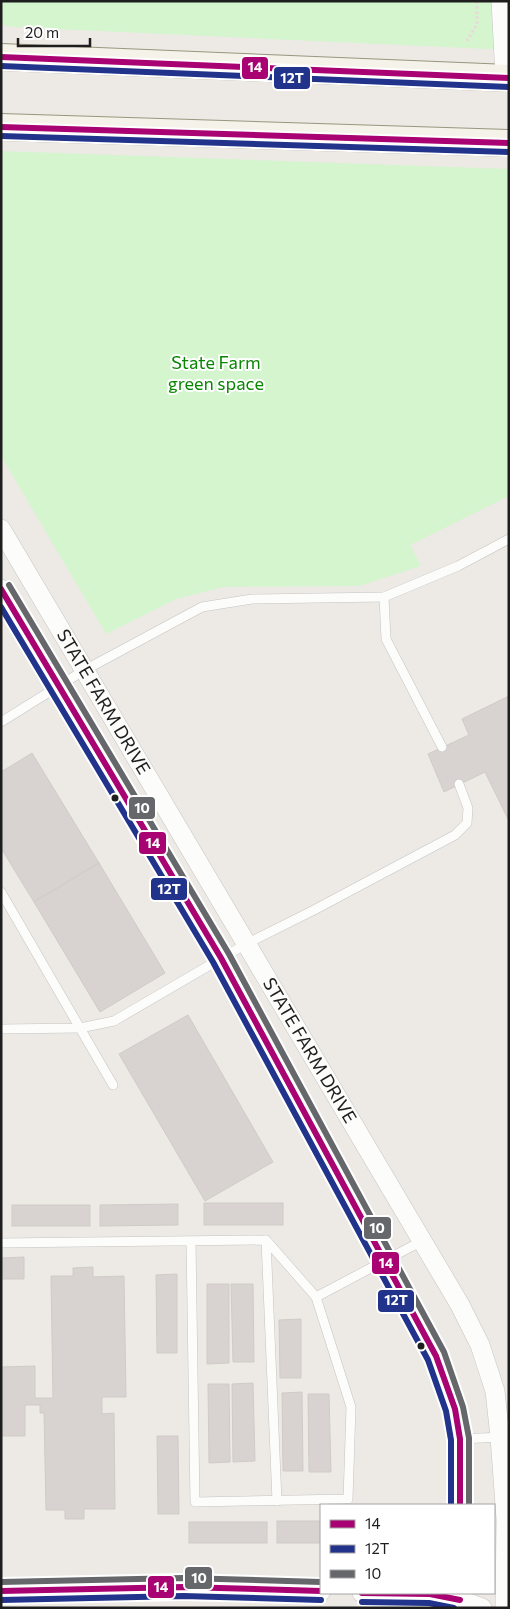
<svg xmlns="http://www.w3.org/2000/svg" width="510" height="1609" viewBox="0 0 510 1609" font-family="Commissioner,sans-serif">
<rect width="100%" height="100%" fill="#edeae6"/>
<!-- park -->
<g fill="#d4f5ce">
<path d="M 1,1 L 509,1 L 509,50 L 11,27 L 1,24 Z"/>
<path d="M 1,151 L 509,169 L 509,496 L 410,545 L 421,566 L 359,586 L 223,587 L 176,599 L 106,634 L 1,456 Z"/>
</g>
<!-- building -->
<g fill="#d8d3d0" stroke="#d0cbc7">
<path d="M 509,696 L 509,821 L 485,772 L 444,792 L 428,754 L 469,735 L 462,719 Z"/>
<path d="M 32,753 L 99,863 L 34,902 L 1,848 L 1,772 Z"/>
<path d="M 99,863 L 165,973 L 100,1012 L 34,902 Z"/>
<path d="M 188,1015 L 273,1162 L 205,1201 L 119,1054 Z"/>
<rect x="204" y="1203" width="79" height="22"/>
<path d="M 178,1204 L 178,1225 L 100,1226 L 100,1205 Z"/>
<rect x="12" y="1205" width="78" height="21"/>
<path d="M 24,1257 L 24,1279 L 1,1279 L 1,1258 Z"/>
<path d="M 93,1267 L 93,1277 L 124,1276 L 126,1397 L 102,1397 L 102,1414 L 114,1413 L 115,1509 L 84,1509 L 84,1519 L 65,1519 L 65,1510 L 46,1510 L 44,1413 L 40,1413 L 40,1405 L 25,1405 L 25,1436 L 1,1436 L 1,1367 L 35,1366 L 35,1398 L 53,1398 L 51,1276 L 73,1276 L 73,1268 Z"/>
<path d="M 177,1274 L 177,1353 L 157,1353 L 156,1275 Z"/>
<path d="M 207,1284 L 229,1284 L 229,1363 L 207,1364 Z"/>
<path d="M 231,1284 L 253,1284 L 254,1362 L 233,1362 Z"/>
<path d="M 301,1319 L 301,1378 L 280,1378 L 279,1320 Z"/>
<path d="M 253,1383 L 255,1461 L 233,1462 L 232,1384 Z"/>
<path d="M 208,1384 L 229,1384 L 230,1462 L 209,1463 Z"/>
<path d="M 302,1392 L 303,1471 L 283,1471 L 282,1393 Z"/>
<path d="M 308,1394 L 329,1394 L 331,1472 L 309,1472 Z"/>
<path d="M 157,1436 L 178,1436 L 179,1514 L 158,1514 Z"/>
<rect x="277" y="1521" width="44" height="22"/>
<rect x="189" y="1522" width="78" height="21"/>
</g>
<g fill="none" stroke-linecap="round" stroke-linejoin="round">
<defs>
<g id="lane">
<path d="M 1,722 L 83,671 L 202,607 L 252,599 L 384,597"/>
<path d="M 442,747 L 386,639 L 384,597 L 458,566 L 509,539"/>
<path d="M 1,892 L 113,1085"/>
<path d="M 1,1029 L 80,1028 L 114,1021 L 246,944 L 314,910 L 455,835 L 467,823 L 468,808 L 459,784"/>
<path d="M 266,1240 L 277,1501"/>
<path d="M 1,1243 L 266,1240 L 316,1297 L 351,1407 L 348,1499 L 195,1502 L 191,1241"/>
<path d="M 316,1297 L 422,1241"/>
<path d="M 460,1439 L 502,1437"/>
</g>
<g id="street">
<path d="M 501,1 L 505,78"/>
<path id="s1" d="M 1,529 L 460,1305 L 480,1345 L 495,1391 L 500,1437 L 506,1519 L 505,1608"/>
<path d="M 1,589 L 221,958 L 436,1356 L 455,1409 L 460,1439 L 460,1505"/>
<path d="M 1,1591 L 183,1587 L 321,1591"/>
<path d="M 362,1593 L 430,1594 L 460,1600 L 482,1608"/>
</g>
<g id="secondary">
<path d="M 1,57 L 509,78"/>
<path d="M 1,127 L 509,143"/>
</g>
</defs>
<!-- lane casing -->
<use href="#lane" stroke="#c5c4c2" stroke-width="10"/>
<!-- street casing -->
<use href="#street" stroke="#c5c4c2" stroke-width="20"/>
<!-- secondary casing -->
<use href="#secondary" stroke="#98967d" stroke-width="28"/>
<!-- path -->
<path stroke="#ebd8d8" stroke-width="3" stroke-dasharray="2.5 2.5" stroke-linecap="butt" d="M 467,41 L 477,24 L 477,1"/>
<!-- lane -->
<use href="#lane" stroke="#fcfcfb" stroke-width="9"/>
<!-- street -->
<use href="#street" stroke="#fcfcfb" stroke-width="19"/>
<!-- secondary -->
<use href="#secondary" stroke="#f4f2e9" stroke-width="26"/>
<defs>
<g id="bus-1">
<path d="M 1,57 L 509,78"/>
<path d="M 1,127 L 509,143"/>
<path d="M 1,589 L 221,958 L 436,1356 L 455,1409 L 460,1439 L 460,1505"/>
<path d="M 1,1591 L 183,1587 L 321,1591"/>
<path d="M 362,1593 L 430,1594 L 460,1600"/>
</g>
<g id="bus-2">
<path d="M 1,66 L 509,87"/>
<path d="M 1,136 L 509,152"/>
<path d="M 1,607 L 213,962 L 428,1360 L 446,1411 L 451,1440 L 451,1505"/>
<path d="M 1,1600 L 183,1596 L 321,1600"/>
<path d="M 362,1602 L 429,1603 L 454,1608"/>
</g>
<g id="bus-3">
<path d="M 9,585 L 229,954 L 444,1352 L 463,1407 L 469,1438 L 469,1505"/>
<path d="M 1,1582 L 183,1578 L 321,1582"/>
</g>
</defs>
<!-- bus-1 casing -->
<use href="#bus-1" stroke="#fff" stroke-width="10"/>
<!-- bus-2 casing -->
<use href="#bus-2" stroke="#fff" stroke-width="10"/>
<!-- bus-3 casing -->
<use href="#bus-3" stroke="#fff" stroke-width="10"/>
<!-- bus-1 -->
<use href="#bus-1" stroke="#a90272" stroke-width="6"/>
<!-- bus-2 -->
<use href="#bus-2" stroke="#21338b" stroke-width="6"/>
<!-- bus-3 -->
<use href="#bus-3" stroke="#65676a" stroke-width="6"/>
</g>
<!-- markers -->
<g fill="#1e1e1e" stroke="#fff" stroke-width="2">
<circle cx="115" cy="798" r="4.5"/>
<circle cx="421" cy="1346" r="4.5"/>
</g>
<g text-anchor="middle" stroke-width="4" stroke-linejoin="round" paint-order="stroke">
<!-- park labels -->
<g font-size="18" fill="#098602" stroke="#fff">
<text x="216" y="369">State Farm<tspan x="216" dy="21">green space</tspan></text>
</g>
<!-- street labels -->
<g font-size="18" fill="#1e1e1e" stroke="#fff">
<text dy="6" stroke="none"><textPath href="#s1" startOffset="201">STATE FARM DRIVE</textPath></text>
<text dy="6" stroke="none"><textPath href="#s1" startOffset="606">STATE FARM DRIVE</textPath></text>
</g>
</g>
<g stroke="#fff" stroke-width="2">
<rect x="241" y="56" width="28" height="24" rx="5" fill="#a90272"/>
<rect x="273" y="66" width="38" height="24" rx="5" fill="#21338b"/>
<rect x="128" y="796" width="28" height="24" rx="5" fill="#65676a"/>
<rect x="138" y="831" width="29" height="24" rx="5" fill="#a90272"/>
<rect x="150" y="877" width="38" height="24" rx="5" fill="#21338b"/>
<rect x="363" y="1216" width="29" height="24" rx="5" fill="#65676a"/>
<rect x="371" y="1251" width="29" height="24" rx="5" fill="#a90272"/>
<rect x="377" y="1289" width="38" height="24" rx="5" fill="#21338b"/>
<rect x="184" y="1566" width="29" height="24" rx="5" fill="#65676a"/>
<rect x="147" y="1575" width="28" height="24" rx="5" fill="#a90272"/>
</g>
<g font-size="14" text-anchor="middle" font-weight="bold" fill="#fff">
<text x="255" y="72">14</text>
<text x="292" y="83">12T</text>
<text x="142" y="813">10</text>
<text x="153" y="848">14</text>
<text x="169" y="894">12T</text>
<text x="377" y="1233">10</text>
<text x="386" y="1268">14</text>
<text x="396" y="1305">12T</text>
<text x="199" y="1583">10</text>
<text x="161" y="1592">14</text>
</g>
<!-- border -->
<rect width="510" height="1609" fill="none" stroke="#1e1e1e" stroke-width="5"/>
<!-- legend -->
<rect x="320" y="1504" width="175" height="90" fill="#ffffff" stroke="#a5a5a5"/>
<rect x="330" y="1520" width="25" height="8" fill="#a90272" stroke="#a5a5a5"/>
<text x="365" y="1529" font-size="15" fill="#1e1e1e">14</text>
<rect x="330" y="1545" width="25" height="8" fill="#21338b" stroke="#a5a5a5"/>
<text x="365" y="1554" font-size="15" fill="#1e1e1e">12T</text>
<rect x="330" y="1570" width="25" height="8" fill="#65676a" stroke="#a5a5a5"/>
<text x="365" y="1579" font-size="15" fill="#1e1e1e">10</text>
<!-- scale -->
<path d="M18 38v8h72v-8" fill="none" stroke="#1e1e1e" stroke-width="2.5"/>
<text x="25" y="38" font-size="15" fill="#1e1e1e" stroke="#ffffff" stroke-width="4" paint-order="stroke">20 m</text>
</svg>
